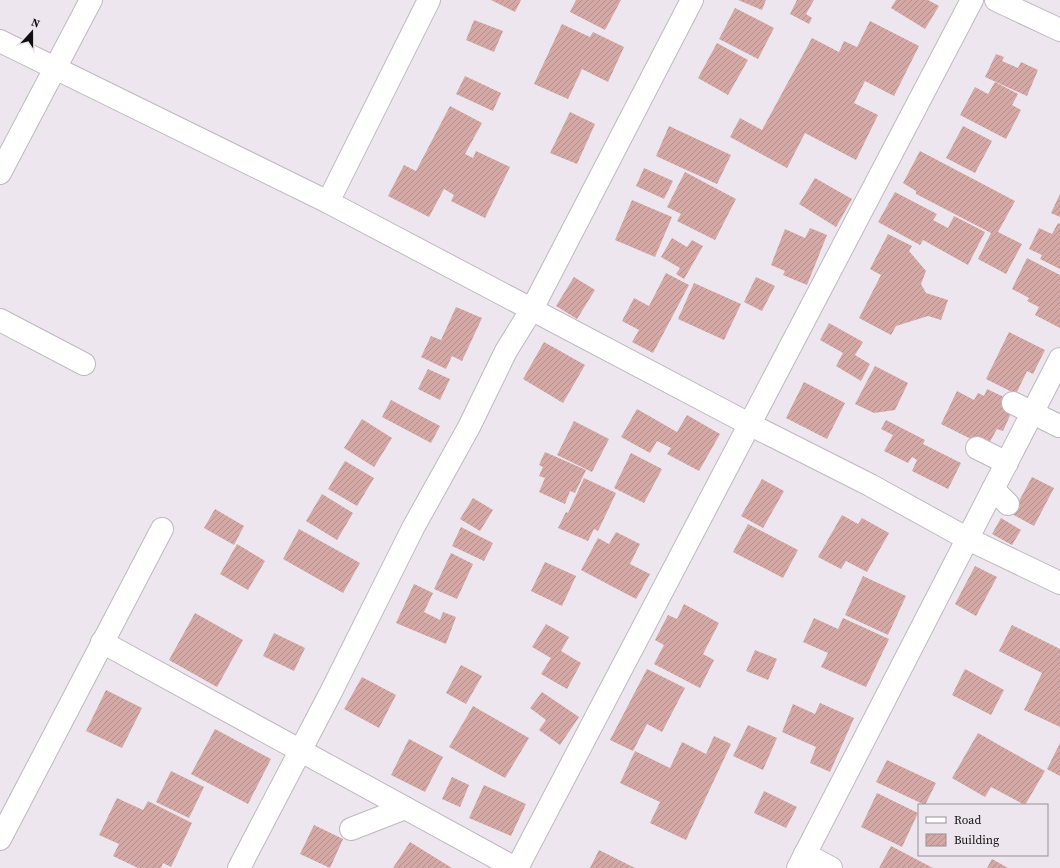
<svg xmlns="http://www.w3.org/2000/svg" width="1060" height="868" viewBox="0 0 1060 868" font-family="'Source Serif 4',serif">
<defs>
<pattern id="building-hatch" width="6" height="6" patternUnits="userSpaceOnUse"><rect width="6" height="6" fill="#d4a8a5"/><path d="M-1 1l2-2M0 6l6-6M5 7l2-2" fill="none" stroke="#b58f8d"/></pattern>
</defs>
<rect width="100%" height="100%" fill="#ede6ee"/>
<!-- building -->
<g fill="url(#building-hatch)">
<path d="M 491,0 L 521,0 L 515,12 Z"/>
<path d="M 576,0 L 621,0 L 605,30 L 570,12 Z"/>
<path d="M 738,0 L 766,0 L 762,10 Z"/>
<path d="M 797,0 L 814,0 L 806,14 L 812,18 L 809,24 L 790,14 Z"/>
<path d="M 896,0 L 928,0 L 939,6 L 925,29 L 891,8 Z"/>
<path d="M 735,8 L 774,28 L 758,59 L 719,39 Z"/>
<path d="M 474,20 L 503,31 L 494,52 L 466,40 Z"/>
<path d="M 870,21 L 919,46 L 894,96 L 865,81 L 854,103 L 878,115 L 856,160 L 805,133 L 787,168 L 730,137 L 740,118 L 762,130 L 812,38 L 839,52 L 844,41 L 857,47 Z"/>
<path d="M 562,24 L 590,37 L 593,32 L 624,47 L 608,82 L 582,69 L 568,99 L 534,84 Z"/>
<path d="M 717,43 L 748,60 L 728,95 L 698,78 Z"/>
<path d="M 996,54 L 1004,57 L 1002,61 L 1018,68 L 1021,62 L 1038,70 L 1027,96 L 985,77 Z"/>
<path d="M 465,76 L 501,93 L 493,111 L 456,94 Z"/>
<path d="M 995,82 L 1018,94 L 1012,105 L 1021,110 L 1006,139 L 960,115 L 975,87 L 988,94 Z"/>
<path d="M 450,106 L 482,123 L 465,154 L 473,158 L 476,151 L 510,167 L 485,218 L 451,201 L 454,195 L 444,189 L 429,217 L 388,196 L 404,165 L 416,171 Z"/>
<path d="M 570,112 L 595,124 L 577,164 L 550,153 Z"/>
<path d="M 669,126 L 731,155 L 717,184 L 656,156 Z"/>
<path d="M 963,126 L 992,141 L 975,173 L 946,158 Z"/>
<path d="M 920,151 L 1015,201 L 998,232 L 1022,244 L 1006,274 L 978,259 L 991,233 L 916,194 L 916,191 L 903,183 Z"/>
<path d="M 644,168 L 673,181 L 664,199 L 636,186 Z"/>
<path d="M 685,172 L 736,199 L 715,240 L 677,221 L 681,214 L 667,207 Z"/>
<path d="M 815,178 L 852,199 L 836,227 L 799,204 Z"/>
<path d="M 895,192 L 937,214 L 933,220 L 948,228 L 954,216 L 985,232 L 968,265 L 923,240 L 920,245 L 878,222 Z"/>
<path d="M 1060,194 L 1060,217 L 1051,213 Z"/>
<path d="M 632,200 L 672,217 L 655,257 L 615,240 Z"/>
<path d="M 1058,223 L 1060,224 L 1060,269 L 1040,259 L 1042,255 L 1029,249 L 1039,228 L 1052,234 Z"/>
<path d="M 810,228 L 827,235 L 807,285 L 783,275 L 785,271 L 771,265 L 785,229 L 805,238 Z"/>
<path d="M 888,234 L 912,246 L 909,251 L 926,271 L 921,284 L 926,293 L 948,300 L 941,320 L 928,316 L 896,326 L 891,335 L 859,318 L 881,275 L 870,269 Z"/>
<path d="M 672,238 L 687,247 L 692,240 L 703,246 L 684,279 L 676,274 L 680,268 L 661,257 Z"/>
<path d="M 1027,258 L 1060,275 L 1060,328 L 1035,315 L 1039,307 L 1027,301 L 1029,298 L 1012,289 Z"/>
<path d="M 666,273 L 689,285 L 653,353 L 632,342 L 639,330 L 622,321 L 634,298 L 649,306 Z"/>
<path d="M 574,277 L 595,290 L 577,319 L 556,306 Z"/>
<path d="M 756,277 L 775,286 L 762,311 L 744,302 Z"/>
<path d="M 694,283 L 741,304 L 724,340 L 678,319 Z"/>
<path d="M 456,307 L 482,318 L 462,361 L 452,356 L 446,369 L 421,357 L 431,336 L 441,340 Z"/>
<path d="M 829,323 L 863,342 L 855,355 L 870,364 L 861,381 L 836,366 L 843,353 L 820,340 Z"/>
<path d="M 1009,332 L 1045,350 L 1033,374 L 1027,371 L 1016,394 L 986,379 Z"/>
<path d="M 544,342 L 585,365 L 563,403 L 523,379 Z"/>
<path d="M 875,366 L 908,383 L 895,410 L 874,413 L 855,404 Z"/>
<path d="M 428,369 L 450,379 L 440,400 L 418,389 Z"/>
<path d="M 804,382 L 845,403 L 827,439 L 786,418 Z"/>
<path d="M 987,389 L 1008,399 L 1013,409 L 1003,431 L 997,429 L 987,447 L 941,424 L 957,391 L 974,400 L 978,393 L 984,396 Z"/>
<path d="M 391,400 L 440,426 L 431,443 L 382,417 Z"/>
<path d="M 637,409 L 677,432 L 687,415 L 720,434 L 699,471 L 667,454 L 671,448 L 657,441 L 650,453 L 621,437 Z"/>
<path d="M 362,419 L 392,438 L 374,467 L 344,448 Z"/>
<path d="M 886,420 L 925,440 L 923,444 L 961,463 L 948,489 L 912,471 L 917,460 L 912,457 L 908,463 L 884,451 L 893,435 L 881,429 Z"/>
<path d="M 574,421 L 609,439 L 592,472 L 557,455 Z"/>
<path d="M 545,452 L 586,470 L 575,493 L 570,491 L 565,504 L 539,492 L 545,478 L 539,476 L 543,467 L 539,465 Z"/>
<path d="M 631,453 L 662,469 L 644,503 L 614,488 Z"/>
<path d="M 345,461 L 374,478 L 357,506 L 328,489 Z"/>
<path d="M 1032,477 L 1054,488 L 1034,526 L 1012,514 Z"/>
<path d="M 584,478 L 616,493 L 598,531 L 594,529 L 588,541 L 558,528 L 566,512 L 568,513 Z"/>
<path d="M 762,479 L 784,491 L 763,528 L 741,516 Z"/>
<path d="M 322,494 L 353,513 L 337,540 L 306,521 Z"/>
<path d="M 473,498 L 493,510 L 480,531 L 460,519 Z"/>
<path d="M 215,509 L 244,526 L 234,545 L 204,528 Z"/>
<path d="M 842,515 L 858,524 L 862,518 L 889,533 L 867,572 L 846,561 L 841,569 L 818,557 Z"/>
<path d="M 1001,518 L 1021,530 L 1012,545 L 992,534 Z"/>
<path d="M 748,524 L 798,550 L 783,578 L 733,552 Z"/>
<path d="M 461,527 L 493,543 L 484,561 L 452,546 Z"/>
<path d="M 299,529 L 360,563 L 343,593 L 283,559 Z"/>
<path d="M 616,532 L 640,544 L 630,564 L 650,574 L 636,599 L 581,570 L 598,538 L 609,544 Z"/>
<path d="M 237,544 L 265,561 L 248,590 L 220,574 Z"/>
<path d="M 451,553 L 473,564 L 457,599 L 434,589 Z"/>
<path d="M 545,562 L 576,576 L 562,606 L 531,591 Z"/>
<path d="M 975,566 L 997,577 L 976,616 L 955,604 Z"/>
<path d="M 863,576 L 906,596 L 888,635 L 845,615 Z"/>
<path d="M 414,584 L 433,593 L 424,612 L 440,620 L 443,612 L 456,617 L 446,644 L 396,623 Z"/>
<path d="M 684,604 L 719,623 L 703,654 L 714,660 L 700,688 L 654,664 L 664,645 L 655,640 L 668,615 L 677,619 Z"/>
<path d="M 195,613 L 243,640 L 217,687 L 169,660 Z"/>
<path d="M 814,618 L 838,629 L 843,618 L 889,639 L 866,687 L 821,667 L 828,653 L 803,642 Z"/>
<path d="M 546,624 L 569,637 L 561,651 L 581,663 L 567,689 L 541,674 L 551,658 L 532,647 Z"/>
<path d="M 1012,625 L 1060,649 L 1060,727 L 1024,710 L 1042,673 L 999,651 Z"/>
<path d="M 274,633 L 305,648 L 294,671 L 263,656 Z"/>
<path d="M 755,650 L 777,659 L 768,680 L 746,671 Z"/>
<path d="M 461,665 L 482,676 L 466,704 L 446,693 Z"/>
<path d="M 647,669 L 685,688 L 662,732 L 647,724 L 633,751 L 610,740 Z"/>
<path d="M 965,669 L 1004,690 L 991,715 L 952,695 Z"/>
<path d="M 362,677 L 396,695 L 379,728 L 344,709 Z"/>
<path d="M 106,690 L 142,708 L 122,748 L 86,731 Z"/>
<path d="M 542,692 L 579,717 L 560,745 L 539,730 L 546,720 L 530,708 Z"/>
<path d="M 820,703 L 854,718 L 830,772 L 810,763 L 816,747 L 782,732 L 793,704 L 815,714 Z"/>
<path d="M 473,706 L 529,738 L 505,778 L 449,747 Z"/>
<path d="M 748,725 L 777,738 L 763,770 L 733,756 Z"/>
<path d="M 215,729 L 271,759 L 248,804 L 191,774 Z"/>
<path d="M 978,733 L 1045,771 L 1025,805 L 991,787 L 985,797 L 952,778 Z"/>
<path d="M 714,736 L 731,744 L 686,840 L 650,823 L 660,802 L 620,783 L 635,751 L 670,768 L 682,742 L 706,754 Z"/>
<path d="M 409,739 L 443,757 L 425,792 L 391,775 Z"/>
<path d="M 1060,743 L 1060,776 L 1047,769 Z"/>
<path d="M 887,760 L 936,783 L 925,805 L 876,782 Z"/>
<path d="M 171,771 L 204,787 L 189,818 L 156,802 Z"/>
<path d="M 452,777 L 469,785 L 460,807 L 442,799 Z"/>
<path d="M 484,785 L 526,804 L 511,836 L 469,818 Z"/>
<path d="M 764,791 L 797,807 L 786,828 L 754,813 Z"/>
<path d="M 877,793 L 918,813 L 902,847 L 861,827 Z"/>
<path d="M 117,798 L 143,810 L 148,801 L 192,823 L 171,867 L 163,863 L 161,868 L 138,868 L 113,856 L 119,844 L 99,835 Z"/>
<path d="M 314,825 L 343,839 L 330,868 L 300,854 Z"/>
<path d="M 410,842 L 452,868 L 393,868 Z"/>
<path d="M 891,846 L 933,868 L 879,868 Z"/>
<path d="M 599,850 L 635,868 L 590,868 Z"/>
<path d="M 992,859 L 1008,868 L 987,868 Z"/>
</g>
<g fill="none" stroke-linecap="round" stroke-linejoin="round">
<defs>
<g id="minor">
<path d="M 996,0 L 1060,30"/>
<path d="M 0,41 L 328,202 L 749,424 L 870,485 L 968,539 L 1060,583"/>
<path d="M 0,173 L 91,0"/>
<path d="M 328,202 L 429,0"/>
<path d="M 0,320 L 84,364"/>
<path d="M 1013,403 L 1059,426"/>
<path d="M 977,448 L 1007,463"/>
<path d="M 993,489 L 1008,504"/>
<path d="M 102,642 L 515,868"/>
<path d="M 351,829 L 405,808"/>
<path d="M 0,839 L 162,529"/>
<path d="M 805,854 L 831,868"/>
<path d="M 239,868 L 331,692 L 413,528 L 469,427 L 506,351 L 532,309 L 692,0"/>
<path d="M 517,868 L 972,0"/>
<path d="M 798,868 L 1060,359"/>
</g>
</defs>
<!-- minor casing -->
<use href="#minor" stroke="#bfb8c0" stroke-width="24"/>
<!-- minor -->
<use href="#minor" stroke="#fff" stroke-width="22"/>
</g>
<!-- legend -->
<rect x="918" y="804" width="130" height="52" fill="#ede6ee" stroke="#959095"/>
<rect x="926" y="817" width="20" height="6" fill="#ffffff" stroke="#959095"/>
<text x="954" y="824" font-size="12" fill="#100e10">Road</text>
<rect x="926" y="834" width="20" height="12" fill="url(#building-hatch)" stroke="#959095"/>
<text x="954" y="844" font-size="12" fill="#100e10">Building</text>
<!-- north arrow -->
<g transform="translate(32 32) rotate(21)" stroke="#ede6ee" stroke-width="3" paint-order="stroke">
<path d="M0-3L7 15L0 10L-7 15Z" fill="#100e10"/>
<text y="-6" font-size="11" font-weight="bold" text-anchor="middle" fill="#100e10">N</text>
</g>
</svg>
